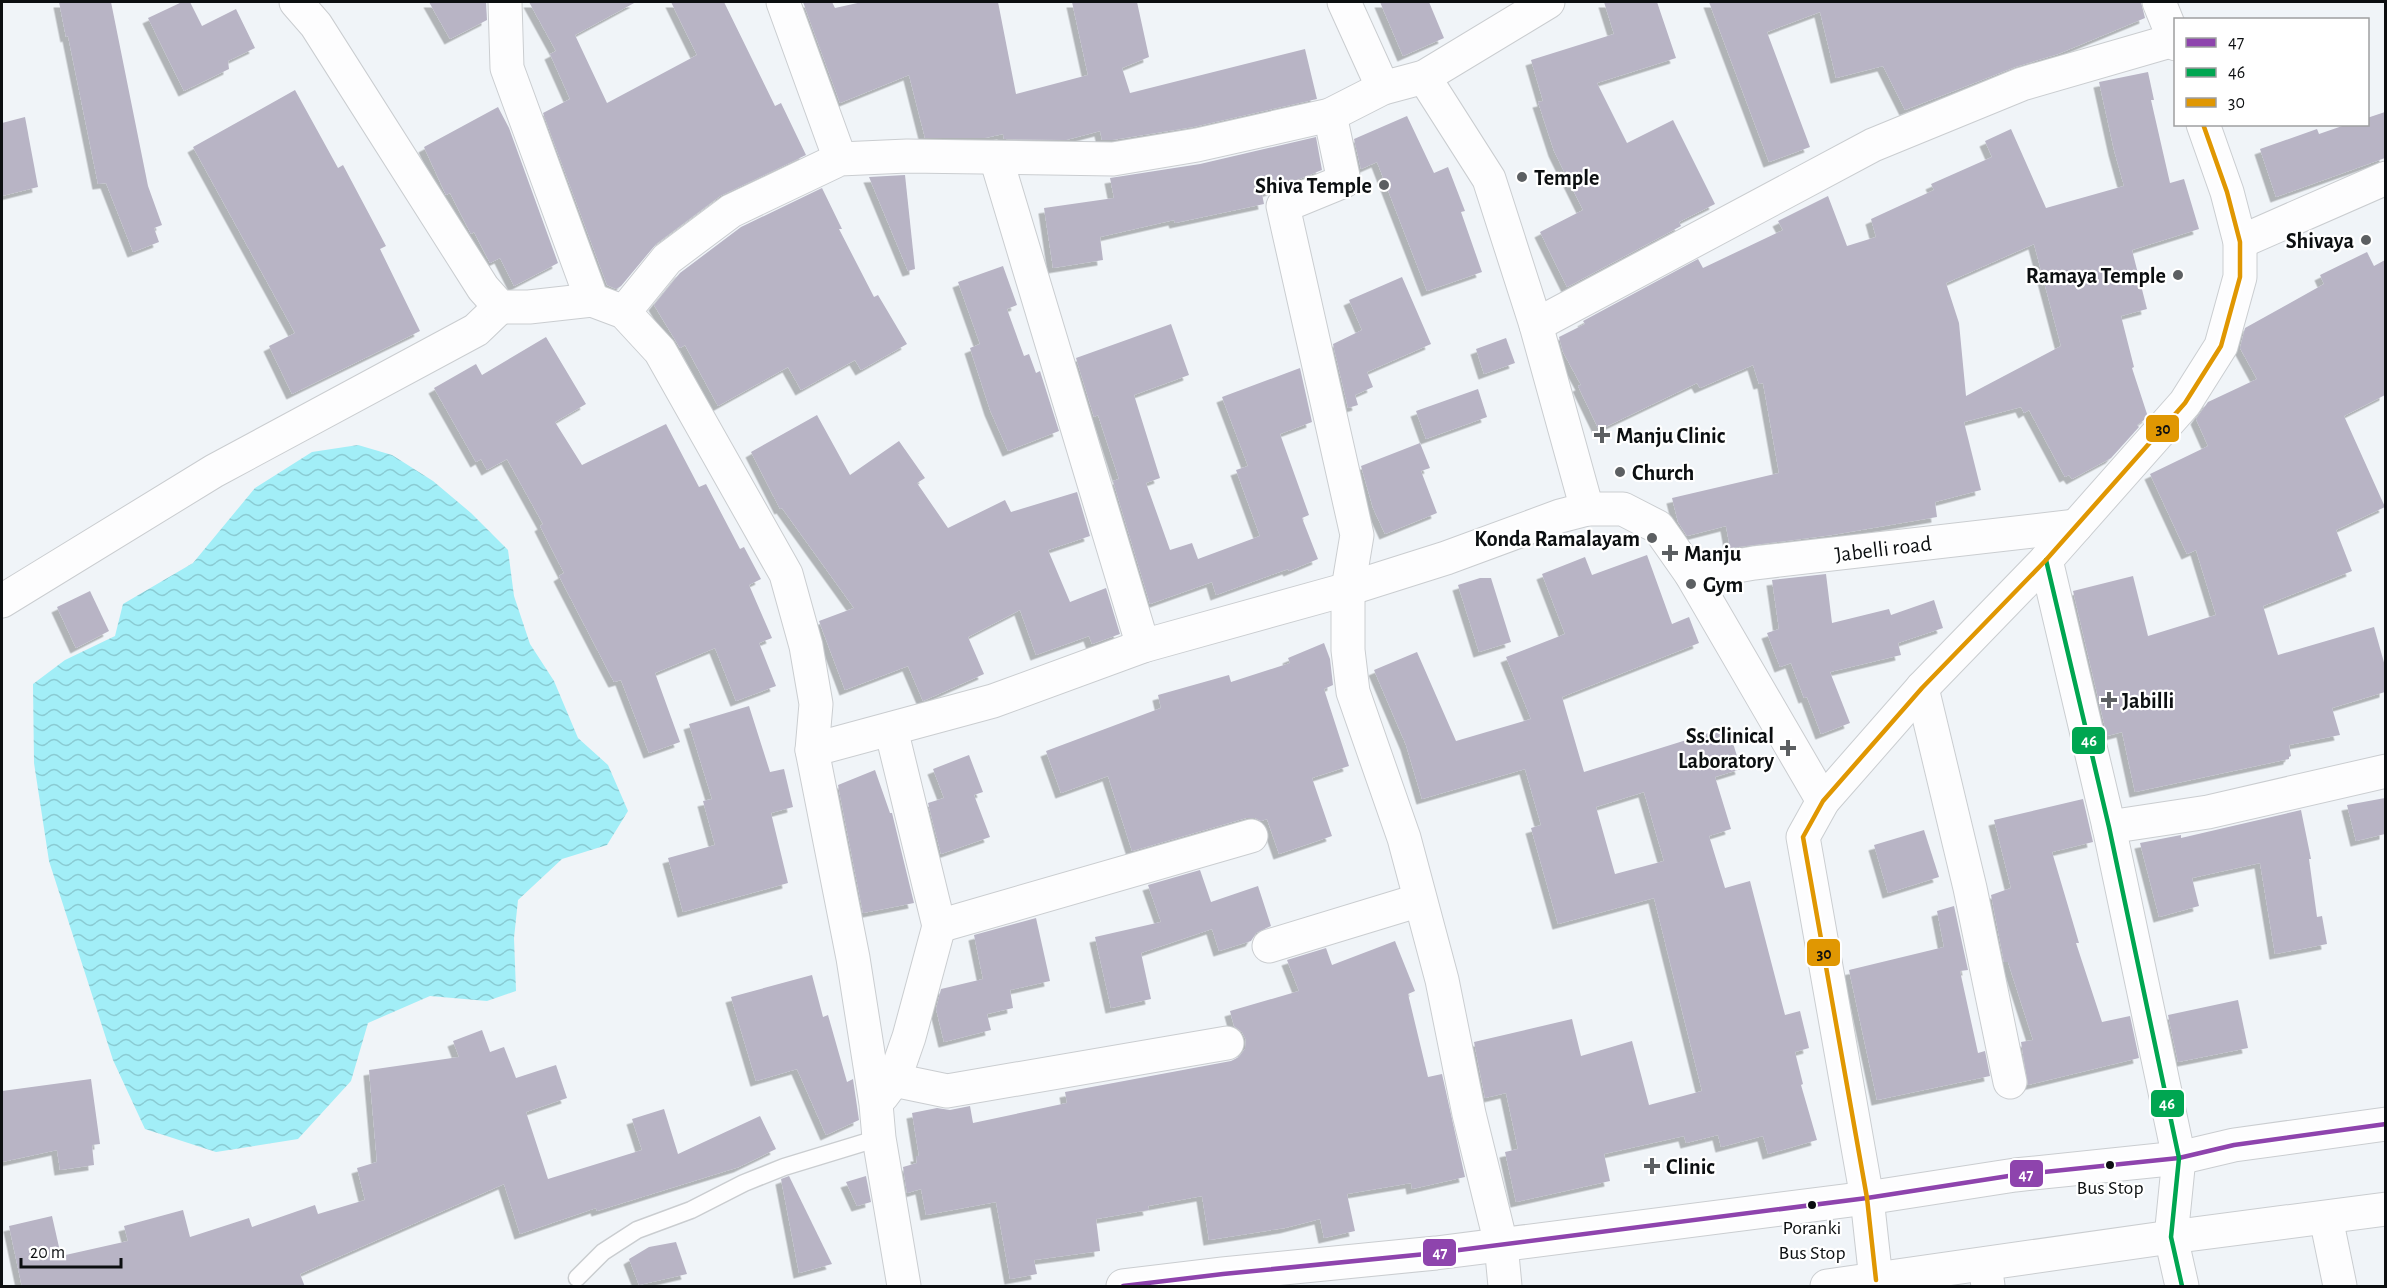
<svg xmlns="http://www.w3.org/2000/svg" width="2387" height="1288" viewBox="0 0 2387 1288" font-family="'Alegreya Sans',sans-serif">
<defs>
<pattern id="water-waves" width="16" height="10" patternUnits="userSpaceOnUse" patternTransform="scale(1.5)"><rect width="16" height="10" fill="#a2eef7"/><path d="M0 5q4-4 8 0t8 0" fill="none" stroke="#8acbd3"/></pattern>
<filter id="shadow"><feDropShadow dx="-5.5" dy="5.5" stdDeviation="0" flood-color="#0004"/></filter>
</defs>
<rect width="100%" height="100%" fill="#f0f4f8"/>
<!-- water -->
<path fill="url(#water-waves)" d="M 358,445 L 392,455 L 433,481 L 471,513 L 508,550 L 514,596 L 530,644 L 554,681 L 578,738 L 608,765 L 628,811 L 607,845 L 562,859 L 518,900 L 514,938 L 516,991 L 487,1001 L 430,996 L 368,1023 L 351,1081 L 298,1139 L 216,1152 L 145,1129 L 113,1060 L 49,861 L 34,763 L 33,684 L 65,660 L 115,636 L 123,604 L 193,563 L 255,488 L 312,452 Z"/>
<!-- building -->
<g fill="#b8b4c5" fill-rule="evenodd" filter="url(#shadow)">
<path d="M 59,2 L 111,2 L 148,186 L 162,225 L 154,228 L 159,242 L 133,252 L 106,183 L 98,184 L 68,36 L 66,37 Z"/>
<path d="M 182,2 L 190,2 L 202,26 L 236,9 L 255,48 L 228,61 L 229,69 L 184,91 L 148,18 Z"/>
<path d="M 429,2 L 486,2 L 487,20 L 450,39 Z"/>
<path d="M 529,2 L 636,2 L 575,35 L 607,103 L 697,55 L 671,2 L 724,2 L 775,106 L 781,103 L 806,155 L 720,196 L 656,244 L 621,286 L 616,289 L 607,285 L 543,113 L 570,99 L 550,54 L 556,51 Z"/>
<path d="M 803,2 L 832,2 L 835,8 L 862,2 L 998,2 L 1016,94 L 1088,75 L 1072,2 L 1137,2 L 1149,57 L 1122,68 L 1130,93 L 1305,49 L 1317,99 L 1193,127 L 1112,140 L 1102,140 L 1100,131 L 1066,140 L 1004,139 L 1003,134 L 985,138 L 925,138 L 909,75 L 840,103 Z"/>
<path d="M 1380,2 L 1429,2 L 1444,38 L 1403,56 Z"/>
<path d="M 1604,2 L 1657,2 L 1676,58 L 1597,83 L 1627,143 L 1673,120 L 1715,204 L 1679,222 L 1681,226 L 1567,287 L 1540,232 L 1583,210 L 1554,151 L 1538,102 L 1543,101 L 1531,60 L 1614,34 Z"/>
<path d="M 1709,2 L 2141,2 L 2145,18 L 2058,54 L 2015,67 L 1905,110 L 1883,66 L 1836,78 L 1820,12 L 1767,32 L 1810,147 L 1769,162 Z"/>
<path d="M 2148,72 L 2154,100 L 2151,100 L 2170,183 L 2184,179 L 2199,229 L 2132,250 L 2147,309 L 2121,316 L 2134,367 L 2132,368 L 2148,417 L 2137,425 L 2139,427 L 2111,458 L 2072,479 L 2069,475 L 2065,477 L 2029,410 L 2024,413 L 2021,407 L 1964,422 L 1981,490 L 1935,502 L 1937,517 L 1832,535 L 1730,548 L 1726,526 L 1687,536 L 1678,522 L 1672,498 L 1779,473 L 1763,383 L 1759,384 L 1753,365 L 1700,388 L 1697,383 L 1599,430 L 1578,386 L 1581,385 L 1563,352 L 1559,337 L 1585,324 L 1583,321 L 1698,259 L 1703,268 L 1783,230 L 1778,221 L 1828,196 L 1847,246 L 1876,237 L 1871,219 L 1934,190 L 1931,184 L 1992,157 L 1985,141 L 2011,129 L 2046,208 L 2124,186 L 2114,150 L 2099,82 ZM 2034,244 L 2061,346 L 1966,396 L 1959,323 L 1946,283 Z"/>
<path d="M 295,90 L 338,168 L 343,165 L 386,246 L 380,249 L 420,331 L 292,394 L 269,346 L 295,333 L 193,147 Z"/>
<path d="M 498,107 L 509,128 L 558,263 L 514,286 L 500,258 L 490,263 L 474,232 L 471,234 L 450,193 L 446,195 L 445,193 L 424,147 Z"/>
<path d="M 2385,112 L 2385,158 L 2276,197 L 2260,149 L 2317,129 L 2319,134 L 2348,124 L 2367,124 L 2367,118 Z"/>
<path d="M 1407,116 L 1434,173 L 1448,167 L 1465,211 L 1461,212 L 1482,272 L 1427,291 L 1377,162 L 1361,169 L 1354,139 Z"/>
<path d="M 25,117 L 38,187 L 2,196 L 2,123 Z"/>
<path d="M 1316,137 L 1322,170 L 1262,194 L 1264,204 L 1175,223 L 1174,220 L 1100,237 L 1103,260 L 1053,268 L 1044,208 L 1114,198 L 1110,178 L 1200,164 Z"/>
<path d="M 905,175 L 915,269 L 908,271 L 869,177 Z"/>
<path d="M 822,188 L 842,229 L 839,229 L 874,297 L 878,295 L 907,344 L 861,370 L 855,360 L 801,390 L 788,367 L 718,406 L 685,345 L 680,348 L 654,305 L 680,273 L 741,227 Z"/>
<path d="M 2367,252 L 2374,266 L 2385,260 L 2385,395 L 2344,416 L 2385,507 L 2336,530 L 2352,571 L 2263,606 L 2278,655 L 2374,627 L 2385,666 L 2385,692 L 2332,708 L 2340,735 L 2289,745 L 2291,756 L 2289,757 L 2289,759 L 2135,792 L 2122,732 L 2107,736 L 2073,591 L 2133,576 L 2148,636 L 2216,615 L 2196,550 L 2187,554 L 2150,474 L 2208,446 L 2196,419 L 2208,402 L 2257,379 L 2240,348 L 2245,328 L 2324,284 L 2320,275 Z"/>
<path d="M 1003,266 L 1017,305 L 1007,309 L 1024,356 L 1029,354 L 1036,373 L 1040,371 L 1059,431 L 1008,451 L 990,410 L 970,348 L 980,344 L 958,282 Z"/>
<path d="M 1402,277 L 1431,344 L 1367,372 L 1373,387 L 1355,395 L 1358,405 L 1348,408 L 1333,344 L 1362,330 L 1349,300 Z"/>
<path d="M 1171,324 L 1189,375 L 1134,395 L 1160,478 L 1146,483 L 1170,550 L 1192,543 L 1198,559 L 1260,536 L 1236,470 L 1248,466 L 1222,397 L 1300,368 L 1312,422 L 1280,434 L 1309,515 L 1302,518 L 1318,559 L 1289,571 L 1288,569 L 1216,595 L 1212,582 L 1150,604 L 1113,481 L 1119,479 L 1098,415 L 1094,417 L 1076,358 Z"/>
<path d="M 546,337 L 586,404 L 555,422 L 582,465 L 666,424 L 699,487 L 706,484 L 740,549 L 744,547 L 761,579 L 749,585 L 772,638 L 759,643 L 776,686 L 736,701 L 715,648 L 655,673 L 680,742 L 649,753 L 621,680 L 614,682 L 559,576 L 564,573 L 540,526 L 543,524 L 507,459 L 487,470 L 481,459 L 476,462 L 434,388 L 476,364 L 482,375 Z"/>
<path d="M 1506,338 L 1515,363 L 1484,374 L 1476,349 Z"/>
<path d="M 1478,389 L 1487,417 L 1426,439 L 1416,411 Z"/>
<path d="M 817,415 L 850,475 L 899,441 L 925,478 L 917,483 L 948,528 L 1005,500 L 1011,512 L 1077,492 L 1090,536 L 1048,550 L 1070,602 L 1106,588 L 1120,634 L 1092,644 L 1089,636 L 1036,655 L 1020,610 L 968,637 L 984,674 L 923,701 L 908,666 L 845,690 L 819,621 L 854,608 L 782,508 L 780,509 L 751,452 Z"/>
<path d="M 1420,443 L 1430,468 L 1421,471 L 1437,513 L 1385,534 L 1373,508 L 1361,466 Z"/>
<path d="M 1647,555 L 1672,624 L 1689,617 L 1699,643 L 1562,697 L 1584,772 L 1728,727 L 1741,769 L 1715,777 L 1731,829 L 1709,836 L 1725,888 L 1750,881 L 1785,1015 L 1800,1011 L 1809,1048 L 1795,1052 L 1803,1084 L 1801,1085 L 1817,1140 L 1768,1154 L 1763,1136 L 1721,1147 L 1718,1135 L 1686,1143 L 1684,1136 L 1604,1154 L 1610,1181 L 1516,1202 L 1505,1152 L 1518,1149 L 1506,1093 L 1485,1098 L 1474,1042 L 1572,1019 L 1581,1056 L 1632,1041 L 1649,1105 L 1702,1091 L 1654,898 L 1558,924 L 1531,828 L 1541,825 L 1525,769 L 1422,799 L 1406,745 L 1374,670 L 1417,652 L 1456,741 L 1531,719 L 1506,657 L 1565,634 L 1542,574 L 1585,557 L 1592,575 ZM 1644,792 L 1664,861 L 1615,874 L 1596,807 Z"/>
<path d="M 1826,574 L 1832,623 L 1889,609 L 1891,615 L 1934,600 L 1943,628 L 1898,643 L 1901,655 L 1830,672 L 1850,723 L 1821,734 L 1807,697 L 1804,698 L 1791,663 L 1780,667 L 1767,633 L 1779,629 L 1772,580 Z"/>
<path d="M 1480,578 L 1491,578 L 1511,642 L 1479,652 L 1458,585 Z"/>
<path d="M 90,591 L 109,631 L 76,648 L 57,607 Z"/>
<path d="M 1324,643 L 1330,659 L 1333,685 L 1324,689 L 1349,766 L 1312,778 L 1332,836 L 1279,854 L 1267,819 L 1261,821 L 1255,818 L 1246,818 L 1132,851 L 1108,776 L 1061,793 L 1046,751 L 1161,708 L 1158,695 L 1229,675 L 1231,682 L 1290,663 L 1288,658 Z"/>
<path d="M 749,706 L 770,772 L 784,769 L 793,807 L 771,813 L 788,883 L 683,912 L 668,858 L 715,845 L 703,801 L 712,799 L 689,724 Z"/>
<path d="M 969,755 L 983,792 L 974,795 L 990,837 L 941,854 L 928,803 L 944,798 L 933,769 Z"/>
<path d="M 875,770 L 890,813 L 892,813 L 914,903 L 863,913 L 838,785 Z"/>
<path d="M 2385,798 L 2385,834 L 2356,841 L 2347,805 Z"/>
<path d="M 2083,799 L 2093,842 L 2052,852 L 2079,943 L 2076,943 L 2102,1022 L 2130,1016 L 2139,1058 L 2028,1085 L 2021,1042 L 2033,1040 L 2008,962 L 2004,962 L 1991,895 L 2011,888 L 1994,820 Z"/>
<path d="M 2301,810 L 2311,859 L 2309,859 L 2317,917 L 2322,916 L 2327,944 L 2275,954 L 2260,863 L 2192,878 L 2199,906 L 2159,917 L 2140,843 L 2181,835 L 2181,838 Z"/>
<path d="M 1924,830 L 1939,877 L 1888,893 L 1874,845 Z"/>
<path d="M 1200,870 L 1211,902 L 1258,886 L 1271,926 L 1256,933 L 1251,941 L 1219,951 L 1212,929 L 1141,953 L 1151,999 L 1111,1008 L 1095,937 L 1161,922 L 1148,885 Z"/>
<path d="M 1954,906 L 1968,970 L 1960,971 L 1978,1053 L 1985,1051 L 1990,1076 L 1877,1100 L 1849,970 L 1944,947 L 1937,911 Z"/>
<path d="M 1036,918 L 1050,981 L 1010,990 L 1013,1008 L 987,1014 L 991,1030 L 944,1042 L 936,1009 L 941,989 L 983,979 L 974,935 Z"/>
<path d="M 1395,941 L 1415,991 L 1408,994 L 1428,1077 L 1442,1074 L 1465,1177 L 1412,1189 L 1411,1183 L 1347,1194 L 1355,1231 L 1324,1238 L 1320,1219 L 1285,1228 L 1209,1240 L 1202,1196 L 1148,1206 L 1149,1210 L 1096,1219 L 1100,1251 L 1034,1260 L 1037,1274 L 1010,1279 L 996,1202 L 926,1215 L 921,1189 L 907,1193 L 903,1167 L 917,1163 L 916,1156 L 919,1156 L 912,1113 L 937,1108 L 950,1110 L 970,1106 L 973,1123 L 1067,1103 L 1065,1092 L 1231,1061 L 1239,1057 L 1245,1049 L 1246,1040 L 1242,1032 L 1234,1026 L 1230,1011 L 1299,991 L 1287,960 L 1326,948 L 1332,965 Z"/>
<path d="M 812,975 L 823,1017 L 828,1015 L 847,1082 L 853,1079 L 859,1120 L 826,1135 L 797,1069 L 756,1081 L 731,997 Z"/>
<path d="M 2238,1000 L 2248,1048 L 2178,1062 L 2168,1015 Z"/>
<path d="M 482,1030 L 490,1052 L 504,1047 L 516,1078 L 556,1065 L 567,1098 L 526,1112 L 548,1179 L 642,1150 L 632,1119 L 664,1109 L 678,1154 L 760,1116 L 776,1149 L 739,1167 L 597,1211 L 596,1208 L 520,1234 L 504,1184 L 300,1274 L 305,1287 L 22,1287 L 9,1226 L 52,1216 L 61,1256 L 128,1241 L 124,1226 L 183,1210 L 190,1237 L 249,1218 L 252,1227 L 315,1205 L 318,1214 L 365,1200 L 357,1168 L 377,1162 L 369,1070 L 459,1057 L 453,1041 Z"/>
<path d="M 91,1079 L 100,1144 L 92,1145 L 94,1165 L 60,1170 L 57,1150 L 2,1162 L 2,1091 Z"/>
<path d="M 789,1176 L 832,1264 L 799,1273 L 781,1179 Z"/>
<path d="M 866,1176 L 871,1202 L 857,1206 L 846,1182 Z"/>
<path d="M 676,1242 L 687,1274 L 639,1285 L 629,1259 L 649,1247 Z"/>
</g>
<g fill="none" stroke-linecap="round" stroke-linejoin="round">
<defs>
<path id="lane" d="M 577,1278 L 603,1252 L 637,1230 L 691,1210 L 744,1183 L 784,1167 L 879,1138"/>
<g id="street">
<path d="M 505,2 L 507,68 L 592,300"/>
<path d="M 783,2 L 840,159"/>
<path d="M 1344,2 L 1383,88"/>
<path d="M 1424,77 L 1489,179 L 1536,325 L 1587,509"/>
<path d="M 1330,115 L 1344,181 L 1283,206 L 1357,535 L 1348,589 L 1348,650 L 1353,692 L 1404,838 L 1442,980 L 1469,1114 L 1501,1244 L 1505,1286"/>
<path d="M 996,158 L 1143,646"/>
<path d="M 2240,242 L 2386,178"/>
<path d="M 624,312 L 667,259 L 731,211 L 840,159 L 907,156 L 1113,159 L 1197,145 L 1330,115 L 1383,88 L 1424,77 L 1548,2"/>
<path d="M 1536,325 L 1873,145 L 2022,84 L 2174,40"/>
<path d="M 2046,560 L 2109,827 L 2179,1158 L 2171,1237 L 2182,1286"/>
<path d="M 1691,574 L 1754,563 L 2076,526"/>
<path d="M 2,601 L 214,471 L 476,330 L 500,307"/>
<path d="M 1922,688 L 1970,888 L 2010,1082"/>
<path d="M 891,729 L 939,926 L 1251,836"/>
<path d="M 812,750 L 993,701 L 1143,646 L 1348,589 L 1446,558 L 1560,516 L 1587,509 L 1623,509 L 1658,527 L 1691,574 L 1823,801"/>
<path d="M 2109,827 L 2208,812 L 2386,771"/>
<path d="M 1269,946 L 1420,900"/>
<path d="M 894,1080 L 947,1091 L 1227,1043"/>
<path d="M 882,1096 L 894,1080 L 909,1037 L 939,926"/>
<path d="M 2326,1218 L 2340,1286"/>
<path d="M 1985,1264 L 1988,1286"/>
</g>
<g id="secondary">
<path d="M 296,2 L 316,25 L 483,288 L 500,307 L 529,307 L 592,300 L 624,312 L 660,351 L 786,574 L 806,646 L 816,704 L 812,750 L 853,958 L 876,1104 L 879,1138 L 904,1286"/>
<path d="M 2159,2 L 2176,44"/>
<path d="M 1876,1280 L 1867,1198 L 1803,837 L 1823,801 L 1922,688 L 2046,560 L 2185,403 L 2221,346 L 2240,277 L 2240,242 L 2227,192 L 2203,124"/>
</g>
<g id="highway">
<path d="M 1123,1286 L 1223,1274 L 1436,1253 L 1867,1198 L 2015,1175 L 2179,1158 L 2234,1145 L 2386,1124"/>
<path d="M 1827,1286 L 2171,1237 L 2386,1209"/>
</g>
</defs>
<!-- lane casing -->
<use href="#lane" stroke="#cacdd0" stroke-width="19"/>
<!-- street casing -->
<use href="#street" stroke="#cacdd0" stroke-width="35"/>
<!-- secondary casing -->
<use href="#secondary" stroke="#cacdd0" stroke-width="35"/>
<!-- highway casing -->
<use href="#highway" stroke="#cacdd0" stroke-width="35"/>
<!-- lane -->
<use href="#lane" stroke="#fdfdfe" stroke-width="16"/>
<!-- street -->
<use href="#street" stroke="#fdfdfe" stroke-width="33"/>
<!-- secondary -->
<use href="#secondary" stroke="#fdfdfe" stroke-width="33"/>
<!-- highway -->
<use href="#highway" stroke="#fdfdfe" stroke-width="33"/>
<defs>
<path id="bus-1" d="M 1123,1286 L 1223,1274 L 1436,1253 L 1867,1198 L 2015,1175 L 2179,1158 L 2234,1145 L 2386,1124"/>
<path id="bus-2" d="M 2046,560 L 2109,827 L 2179,1158 L 2171,1237 L 2182,1286"/>
<path id="bus-3" d="M 1876,1280 L 1867,1198 L 1803,837 L 1823,801 L 1922,688 L 2046,560 L 2185,403 L 2221,346 L 2240,277 L 2240,242 L 2227,192 L 2203,124"/>
</defs>
<!-- bus-1 casing -->
<use href="#bus-1" stroke="#fff" stroke-width="9"/>
<!-- bus-2 casing -->
<use href="#bus-2" stroke="#fff" stroke-width="9"/>
<!-- bus-3 casing -->
<use href="#bus-3" stroke="#fff" stroke-width="9"/>
<!-- bus-1 -->
<use href="#bus-1" stroke="#8e44ad" stroke-width="4.5"/>
<!-- bus-2 -->
<use href="#bus-2" stroke="#00a651" stroke-width="4.5"/>
<!-- bus-3 -->
<use href="#bus-3" stroke="#e09702" stroke-width="4.5"/>
</g>
<!-- markers -->
<g fill="#5c5f62" stroke="#fff" stroke-width="2">
<circle cx="1522" cy="177" r="6"/>
<circle cx="1384" cy="185" r="6"/>
<circle cx="2366" cy="240" r="6"/>
<circle cx="2178" cy="275" r="6"/>
<path d="M1599 426h6v6h6v6h-6v6h-6v-6h-6v-6h6z"/>
<circle cx="1620" cy="472" r="6"/>
<circle cx="1652" cy="538" r="6"/>
<path d="M1667 544h6v6h6v6h-6v6h-6v-6h-6v-6h6z"/>
<circle cx="1691" cy="584" r="6"/>
<path d="M2106 691h6v6h6v6h-6v6h-6v-6h-6v-6h6z"/>
<path d="M1785 739h6v6h6v6h-6v6h-6v-6h-6v-6h6z"/>
<path d="M1649 1157h6v6h6v6h-6v6h-6v-6h-6v-6h6z"/>
</g>
<g fill="#0c0f11" stroke="#fff" stroke-width="2">
<circle cx="2110" cy="1165" r="5"/>
<circle cx="1812" cy="1205" r="5"/>
</g>
<g text-anchor="middle" stroke-width="4.5" stroke-linejoin="round" paint-order="stroke">
<!-- bus labels -->
<g font-size="20" fill="#0c0f11" stroke="#fff">
<text x="2110" y="1194">Bus Stop</text>
<text x="1812" y="1234">Poranki<tspan x="1812" dy="25">Bus Stop</tspan></text>
</g>
<!-- poi labels -->
<g font-size="22" font-weight="bold" fill="#0c0f11" stroke="#fff" text-anchor="start">
<text x="1534" y="185">Temple</text>
<text x="1372" y="193" text-anchor="end">Shiva Temple</text>
<text x="2354" y="248" text-anchor="end">Shivaya</text>
<text x="2166" y="283" text-anchor="end">Ramaya Temple</text>
<text x="1616" y="443">Manju Clinic</text>
<text x="1632" y="480">Church</text>
<text x="1640" y="546" text-anchor="end">Konda Ramalayam</text>
<text x="1684" y="561">Manju</text>
<text x="1703" y="592">Gym</text>
<text x="2122" y="708">Jabilli</text>
<text x="1774" y="743" text-anchor="end">Ss.Clinical<tspan x="1774" dy="25">Laboratory</tspan></text>
<text x="1666" y="1174">Clinic</text>
</g>
<!-- street labels -->
<g font-size="22" fill="#0c0f11" stroke="#fff">
<text transform="translate(1883 548) rotate(-7)" y="8">Jabelli road</text>
</g>
</g>
<g stroke="#fff" stroke-width="2">
<rect x="2145" y="414" width="35" height="29" rx="6" fill="#e09702"/>
<rect x="2071" y="726" width="35" height="29" rx="6" fill="#00a651"/>
<rect x="1806" y="938" width="35" height="29" rx="6" fill="#e09702"/>
<rect x="2150" y="1089" width="35" height="29" rx="6" fill="#00a651"/>
<rect x="2009" y="1159" width="35" height="29" rx="6" fill="#8e44ad"/>
<rect x="1422" y="1238" width="35" height="29" rx="6" fill="#8e44ad"/>
</g>
<g font-size="16" text-anchor="middle" font-weight="bold" fill="#fff">
<text x="2089" y="746">46</text>
<text x="2167" y="1109">46</text>
<text x="2026" y="1180">47</text>
<text x="1440" y="1258">47</text>
</g>
<g font-size="16" text-anchor="middle" font-weight="bold" fill="#111">
<text x="2163" y="434">30</text>
<text x="1824" y="959">30</text>
</g>
<!-- border -->
<rect width="2387" height="1288" fill="none" stroke="#0c0f11" stroke-width="6"/>
<!-- legend -->
<rect x="2174" y="18" width="195" height="108" fill="#ffffff" stroke="#9e9fa0" stroke-width="1.5"/>
<rect x="2186" y="38" width="30" height="9" fill="#8e44ad" stroke="#9e9fa0" stroke-width="1.5"/>
<text x="2228" y="48" font-size="18" fill="#0c0f11">47</text>
<rect x="2186" y="68" width="30" height="9" fill="#00a651" stroke="#9e9fa0" stroke-width="1.5"/>
<text x="2228" y="78" font-size="18" fill="#0c0f11">46</text>
<rect x="2186" y="98" width="30" height="9" fill="#e09702" stroke="#9e9fa0" stroke-width="1.5"/>
<text x="2228" y="108" font-size="18" fill="#0c0f11">30</text>
<!-- scale -->
<path d="M21 1258v9h100v-9" fill="none" stroke="#0c0f11" stroke-width="3"/>
<text x="30" y="1258" font-size="18" fill="#0c0f11" stroke="#ffffff" stroke-width="4.5" paint-order="stroke">20 m</text>
</svg>
